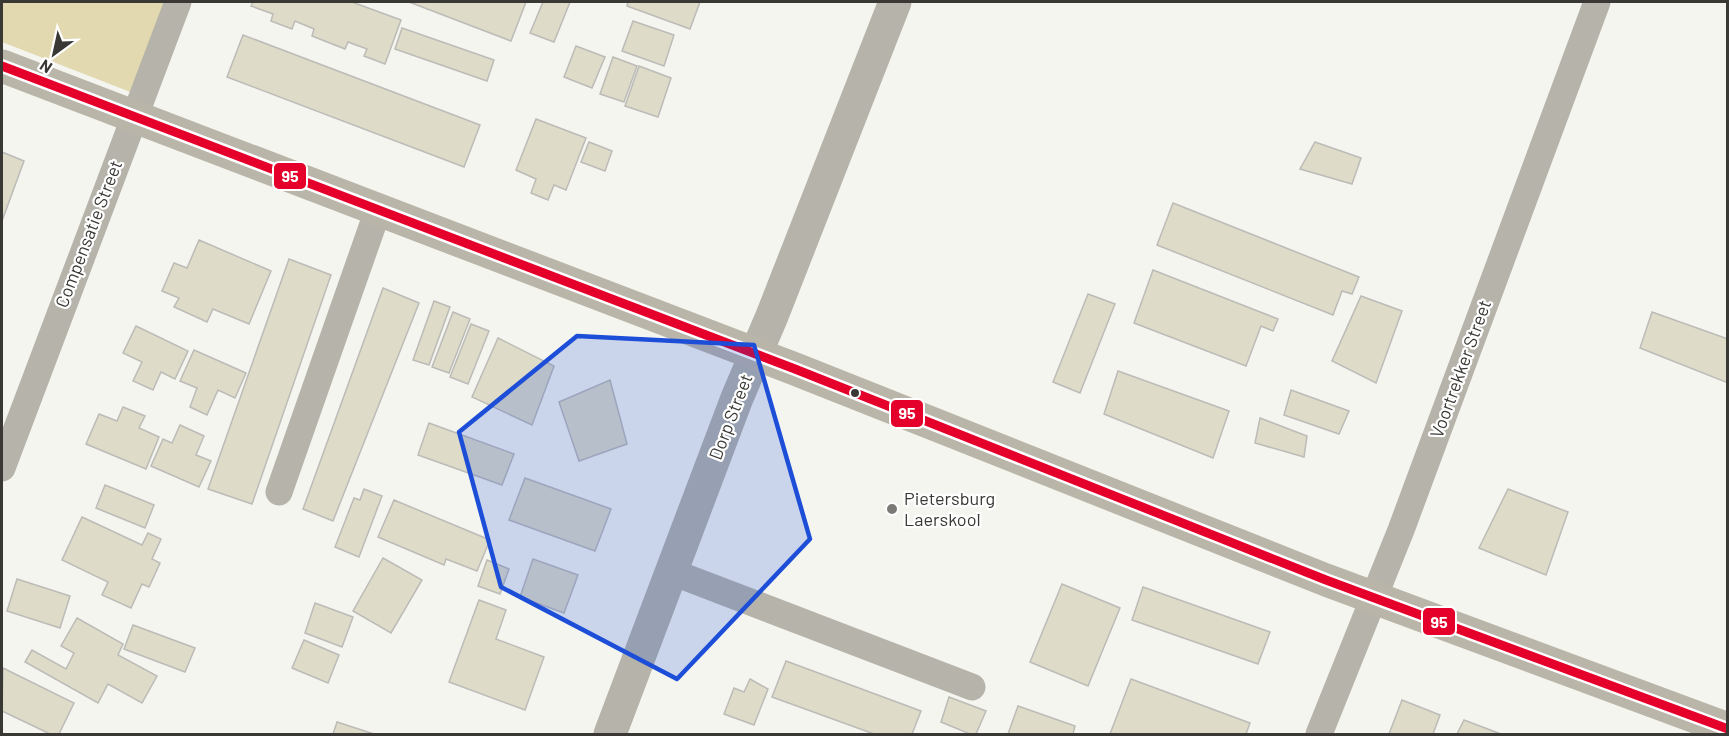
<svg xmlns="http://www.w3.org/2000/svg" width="1729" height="736" viewBox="0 0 1729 736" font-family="Barlow,sans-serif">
<rect width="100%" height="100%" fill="#f5f5f0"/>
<!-- green -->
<path fill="#e2d9b0" d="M 2,2 L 174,2 L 138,95 L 2,42 Z"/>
<!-- building -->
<g fill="#dedbc8" stroke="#bcbbb7" stroke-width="1.5">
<path d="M 253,2 L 352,2 L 401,20 L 385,64 L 364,56 L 367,49 L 348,42 L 345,49 L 312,36 L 314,29 L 295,21 L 292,29 L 271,21 L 273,14 L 251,6 Z"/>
<path d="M 409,2 L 526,2 L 511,41 Z"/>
<path d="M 543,2 L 570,2 L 554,42 L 530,33 Z"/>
<path d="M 628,2 L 700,2 L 690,29 L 627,6 Z"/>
<path d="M 633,21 L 674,35 L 664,66 L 622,51 Z"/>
<path d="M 402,28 L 494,60 L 487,81 L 395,49 Z"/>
<path d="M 243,35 L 480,125 L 464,167 L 227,77 Z"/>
<path d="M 576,46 L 605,57 L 592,88 L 564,77 Z"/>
<path d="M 613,57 L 637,66 L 624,102 L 600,94 Z"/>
<path d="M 639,66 L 671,78 L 658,117 L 625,106 Z"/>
<path d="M 536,119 L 586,138 L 566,190 L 554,185 L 548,200 L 531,193 L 536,179 L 516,170 Z"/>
<path d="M 589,142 L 612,151 L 605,171 L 581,162 Z"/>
<path d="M 1315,142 L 1361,158 L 1352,184 L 1300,169 Z"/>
<path d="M 2,152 L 24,161 L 2,221 Z"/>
<path d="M 1173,203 L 1359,277 L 1352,294 L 1342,291 L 1333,315 L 1157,245 Z"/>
<path d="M 199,240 L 271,271 L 249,324 L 213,309 L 207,322 L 174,307 L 179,298 L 162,291 L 174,263 L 187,268 Z"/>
<path d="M 289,259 L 331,275 L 252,504 L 208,489 Z"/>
<path d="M 1153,270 L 1278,319 L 1273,331 L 1261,326 L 1246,366 L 1134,323 Z"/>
<path d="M 383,288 L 419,303 L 333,521 L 303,509 Z"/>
<path d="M 1088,294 L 1115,304 L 1080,393 L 1053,382 Z"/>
<path d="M 1361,296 L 1402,311 L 1376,383 L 1332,361 Z"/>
<path d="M 434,301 L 450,307 L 429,365 L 413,360 Z"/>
<path d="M 453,312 L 470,319 L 449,373 L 432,367 Z"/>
<path d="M 1652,312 L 1728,339 L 1728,383 L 1640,348 Z"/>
<path d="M 471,324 L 489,331 L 468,384 L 450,377 Z"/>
<path d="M 136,326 L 188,351 L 175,379 L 161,372 L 153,390 L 133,381 L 142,362 L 123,353 Z"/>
<path d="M 498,338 L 554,366 L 532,425 L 472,397 Z"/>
<path d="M 194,350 L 246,373 L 235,398 L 218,390 L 207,415 L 190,407 L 197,388 L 180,381 Z"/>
<path d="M 1118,371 L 1229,411 L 1213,458 L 1104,414 Z"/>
<path d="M 610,380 L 627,444 L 579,461 L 559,402 Z"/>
<path d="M 1291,390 L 1349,411 L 1339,434 L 1284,415 Z"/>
<path d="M 123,407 L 145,416 L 139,428 L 159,437 L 146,469 L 86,444 L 99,414 L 117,421 Z"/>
<path d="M 1260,418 L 1307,436 L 1304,457 L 1255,443 Z"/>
<path d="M 429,423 L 514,454 L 502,485 L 418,455 Z"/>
<path d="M 180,425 L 204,436 L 196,455 L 211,461 L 199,487 L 151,466 L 163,439 L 172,443 Z"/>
<path d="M 525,478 L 611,509 L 595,551 L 509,520 Z"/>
<path d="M 105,485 L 154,505 L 145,528 L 96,508 Z"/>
<path d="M 364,489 L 382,496 L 359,557 L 335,547 L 354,498 L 360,500 Z"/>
<path d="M 1508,489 L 1568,512 L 1546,575 L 1479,548 Z"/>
<path d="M 394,500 L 490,540 L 477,571 L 446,559 L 444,565 L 378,537 Z"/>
<path d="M 82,517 L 142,545 L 148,533 L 161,539 L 152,559 L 160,563 L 149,587 L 142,584 L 131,608 L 102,595 L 108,582 L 62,560 Z"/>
<path d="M 383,558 L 422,580 L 391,633 L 353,611 Z"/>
<path d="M 533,559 L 578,575 L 564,613 L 520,597 Z"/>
<path d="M 487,560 L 509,569 L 500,594 L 478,586 Z"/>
<path d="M 17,579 L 70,596 L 60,628 L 7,611 Z"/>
<path d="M 1062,584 L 1120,608 L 1088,686 L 1030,662 Z"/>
<path d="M 1143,587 L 1270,632 L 1258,664 L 1132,620 Z"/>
<path d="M 479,600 L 506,610 L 496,639 L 544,657 L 525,710 L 449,682 Z"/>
<path d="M 315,603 L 353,617 L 342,647 L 305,633 Z"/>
<path d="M 77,618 L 123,644 L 118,655 L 157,676 L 142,703 L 108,684 L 98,703 L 25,662 L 32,650 L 66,669 L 74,653 L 61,646 Z"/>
<path d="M 133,625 L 195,648 L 185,672 L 124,649 Z"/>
<path d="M 304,640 L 339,655 L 328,683 L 292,668 Z"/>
<path d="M 786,661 L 921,711 L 912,734 L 874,734 L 772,697 Z"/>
<path d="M 3,668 L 74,703 L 59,734 L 50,734 L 2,711 Z"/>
<path d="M 750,679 L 768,689 L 754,725 L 724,714 L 734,688 L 744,692 Z"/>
<path d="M 1131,679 L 1250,723 L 1246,734 L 1110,734 Z"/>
<path d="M 949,697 L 986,711 L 976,734 L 970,734 L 941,722 Z"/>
<path d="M 1402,700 L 1440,715 L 1433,734 L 1389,734 Z"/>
<path d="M 1018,706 L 1075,726 L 1073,734 L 1008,734 Z"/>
<path d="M 1464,720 L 1501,734 L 1457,734 Z"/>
<path d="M 337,722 L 374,734 L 333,734 Z"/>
</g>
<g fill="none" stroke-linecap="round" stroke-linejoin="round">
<!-- minor -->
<g stroke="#b6b4aa" stroke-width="27">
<path d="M 2,468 L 178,2"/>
<path d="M 279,492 L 378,210"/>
<path d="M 672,572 L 972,687"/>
<path d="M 1319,734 L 1401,530 L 1597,2"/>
</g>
<!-- tertiary -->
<path stroke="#b6b4aa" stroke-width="33" d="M 610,734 L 737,398 L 772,316 L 895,2"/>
<!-- primary -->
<path stroke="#b9b5a9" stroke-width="33" d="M 2,66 L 795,369 L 1326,580 L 1728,729"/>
<defs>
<path id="bus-1" d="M 2,66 L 795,369 L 1326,580 L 1728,729"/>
</defs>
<!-- bus-1 casing -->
<use href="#bus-1" stroke="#fff" stroke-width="14"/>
<!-- bus-1 -->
<use href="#bus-1" stroke="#e4002b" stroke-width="9"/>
</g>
<!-- marked area -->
<path fill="#1d4ed8" fill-opacity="0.2" stroke="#1d4ed8" stroke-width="4.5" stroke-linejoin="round" d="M 577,336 L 754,345 L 810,539 L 677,679 L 501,587 L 459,432 Z"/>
<!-- markers -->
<circle fill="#393835" stroke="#fff" stroke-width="2" cx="855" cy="393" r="5"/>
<circle fill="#7b7a76" stroke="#fff" stroke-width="2" cx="892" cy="509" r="6"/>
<g text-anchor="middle" stroke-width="4.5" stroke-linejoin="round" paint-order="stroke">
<!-- street labels -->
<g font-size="18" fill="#393835" stroke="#fff">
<text transform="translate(89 234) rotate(-69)" y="6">Compensatie Street</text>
<text transform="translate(1461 369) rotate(-70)" y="6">Voortrekker Street</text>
<text transform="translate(731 417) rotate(-69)" y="6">Dorp Street</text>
</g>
<!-- poi labels -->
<g font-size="18" fill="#393835" stroke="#fff" text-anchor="start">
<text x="904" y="505">Pietersburg<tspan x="904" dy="21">Laerskool</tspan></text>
</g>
</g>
<g stroke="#fff" stroke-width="2">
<rect x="273" y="162" width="34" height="28" rx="6" fill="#e4002b"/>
<rect x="890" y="399" width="34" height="29" rx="6" fill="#e4002b"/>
<rect x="1422" y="607" width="34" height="29" rx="6" fill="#e4002b"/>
</g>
<g font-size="16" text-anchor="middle" font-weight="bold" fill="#fff">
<text x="290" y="182">95</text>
<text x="907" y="419">95</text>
<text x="1439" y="628">95</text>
</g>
<!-- border -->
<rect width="1729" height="736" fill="none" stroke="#393835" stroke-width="6"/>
<!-- north arrow -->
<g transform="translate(54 54) rotate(213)" stroke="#ffffff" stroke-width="4.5" paint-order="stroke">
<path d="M0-4.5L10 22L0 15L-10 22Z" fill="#393835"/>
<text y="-9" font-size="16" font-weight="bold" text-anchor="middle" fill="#393835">N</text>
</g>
</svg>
